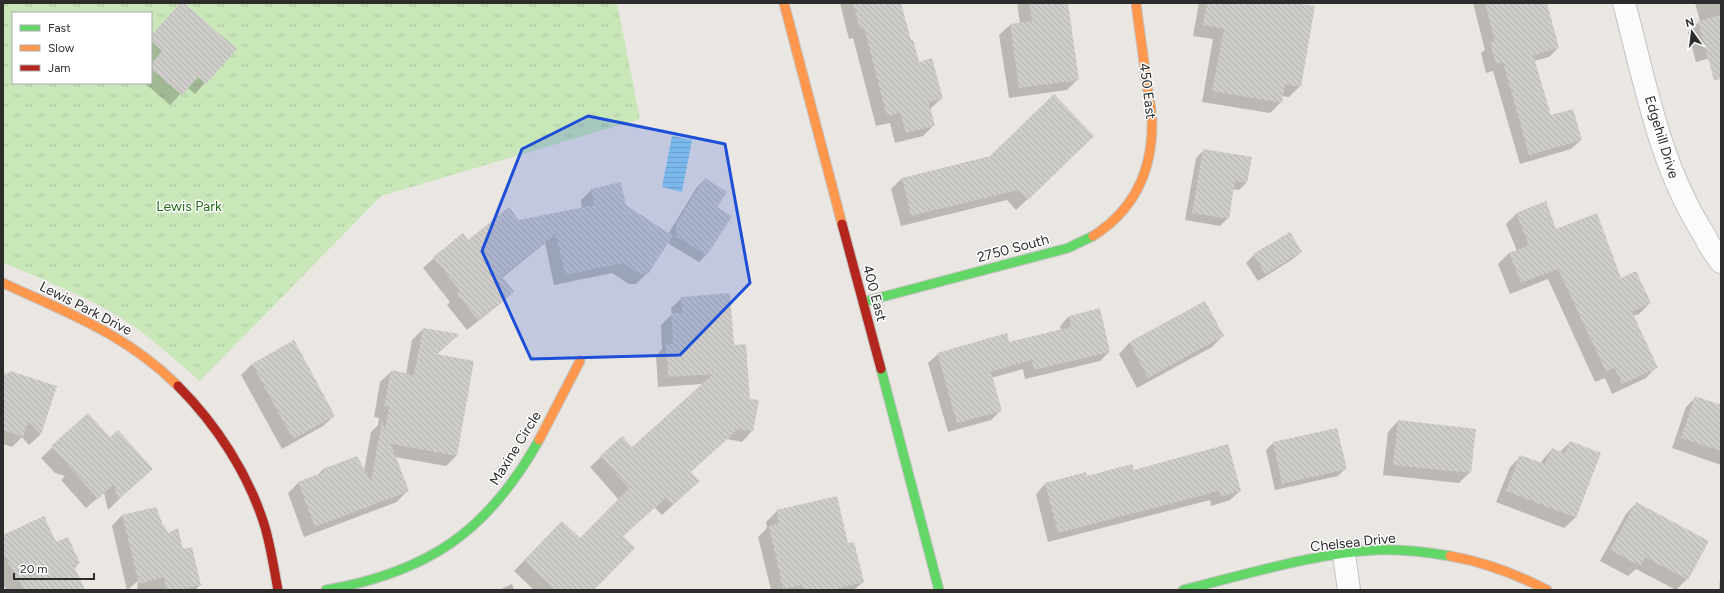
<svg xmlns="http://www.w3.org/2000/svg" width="1724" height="593" viewBox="0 0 1724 593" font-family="Figtree,sans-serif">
<defs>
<pattern id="park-tufts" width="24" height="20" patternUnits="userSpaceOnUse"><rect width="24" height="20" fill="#cae7ba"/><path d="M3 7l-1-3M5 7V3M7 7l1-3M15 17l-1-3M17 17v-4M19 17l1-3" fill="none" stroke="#aec6a0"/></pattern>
<pattern id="water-rules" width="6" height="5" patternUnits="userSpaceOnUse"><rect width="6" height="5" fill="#92d2ef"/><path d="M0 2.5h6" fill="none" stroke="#7eb4cd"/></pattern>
<pattern id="building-back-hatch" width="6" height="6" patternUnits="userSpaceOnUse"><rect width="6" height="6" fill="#cfcdc9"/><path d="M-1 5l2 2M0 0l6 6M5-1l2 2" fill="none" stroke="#b2b0ad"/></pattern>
</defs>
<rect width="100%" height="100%" fill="#eae7e2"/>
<!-- park -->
<path fill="url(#park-tufts)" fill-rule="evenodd" d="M 3,3 L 617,3 L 640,119 L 381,196 L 200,381 C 174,359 150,336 121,318 C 85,295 42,280 3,262 ZM 13,13 L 151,13 L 151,83 L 13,83 Z"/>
<!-- water -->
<path fill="url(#water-rules)" d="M 672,136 L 692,140 L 682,192 L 662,187 Z"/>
<!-- shadow -->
<g fill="#0003">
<path d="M 181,3 L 235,49 L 195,94 L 187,87 L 170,105 L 145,83 L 151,83 L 151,64 L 152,62 L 151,61 L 151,36 Z"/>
<path d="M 840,3 L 900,3 L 910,41 L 918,63 L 942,98 L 930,109 L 934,125 L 923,136 L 895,143 L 890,123 L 876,126 L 853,38 L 849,39 Z"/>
<path d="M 1017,3 L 1067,3 L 1078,79 L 1067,90 L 1009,98 L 999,35 L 1010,25 L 1020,23 Z"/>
<path d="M 1199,3 L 1289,3 L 1300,86 L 1289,97 L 1282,96 L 1281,102 L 1270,113 L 1202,102 L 1213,39 L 1193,36 Z"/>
<path d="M 1473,3 L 1546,3 L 1558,48 L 1549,57 L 1534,61 L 1550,116 L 1581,140 L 1571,149 L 1520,164 L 1493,71 L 1486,73 L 1481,53 L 1485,50 Z"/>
<path d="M 1695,3 L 1721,3 L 1721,55 L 1696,62 L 1688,32 L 1700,21 Z"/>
<path d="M 1082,147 L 1016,210 L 1007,200 L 901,226 L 891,189 L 902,178 Z"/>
<path d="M 1204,150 L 1246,183 L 1239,190 L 1233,189 L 1228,218 L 1220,226 L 1185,220 L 1196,158 Z"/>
<path d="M 705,179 L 716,207 L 730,216 L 706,255 L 699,262 L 669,244 L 669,241 L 647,273 L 636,284 L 629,284 L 612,273 L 554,285 L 545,243 L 502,278 L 513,291 L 502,302 L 467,330 L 447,305 L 450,302 L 423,268 L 434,258 L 467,241 L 519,222 L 582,208 L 581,200 L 591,190 L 625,205 L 668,234 L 697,187 Z"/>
<path d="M 1517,213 L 1556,230 L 1621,279 L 1650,303 L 1639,314 L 1633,316 L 1656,367 L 1646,378 L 1612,394 L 1605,378 L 1595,382 L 1548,279 L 1510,294 L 1498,264 L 1509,253 L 1517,251 L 1506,224 Z"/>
<path d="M 1290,233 L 1301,252 L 1293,259 L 1258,281 L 1246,263 L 1254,255 Z"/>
<path d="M 682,298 L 733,346 L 752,431 L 742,442 L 727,439 L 690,472 L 688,491 L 662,515 L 654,507 L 622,537 L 592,590 L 534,590 L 514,571 L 562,522 L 580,540 L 619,500 L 590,467 L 622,438 L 632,448 L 703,384 L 658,387 L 656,356 L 662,349 L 661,325 L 672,314 L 671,308 Z"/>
<path d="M 1204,303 L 1223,336 L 1212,347 L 1137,388 L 1119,354 L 1129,343 Z"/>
<path d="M 1069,316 L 1109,352 L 1100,361 L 1025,379 L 1023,369 L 991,378 L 1001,410 L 991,420 L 948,432 L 928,363 L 938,354 L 1009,343 L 1061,330 L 1060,326 Z"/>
<path d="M 423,329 L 458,335 L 436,355 L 456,456 L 446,466 L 395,457 L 407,491 L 397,502 L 304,537 L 288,493 L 299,482 L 318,475 L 323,469 L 356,457 L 364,471 L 371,432 L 378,425 L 379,418 L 374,417 L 380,382 L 391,372 L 406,374 L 412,340 Z"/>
<path d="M 293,342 L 334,416 L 323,426 L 282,449 L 241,375 L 252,364 Z"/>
<path d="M 10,372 L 56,387 L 40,435 L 29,445 L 22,437 L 12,447 L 3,444 L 3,374 L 7,375 Z"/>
<path d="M 1696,397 L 1721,406 L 1721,465 L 1672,448 L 1686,407 Z"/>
<path d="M 87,415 L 140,479 L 108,510 L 104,493 L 86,508 L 61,480 L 65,476 L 55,473 L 41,458 Z"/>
<path d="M 1398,421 L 1470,472 L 1459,483 L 1383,475 L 1388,432 Z"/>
<path d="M 1570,442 L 1600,454 L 1575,518 L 1564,528 L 1496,502 L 1510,467 L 1521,456 L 1540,463 L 1552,449 L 1560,452 Z"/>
<path d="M 1273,443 L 1345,469 L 1338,476 L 1275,490 L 1266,450 Z"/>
<path d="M 1133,471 L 1240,491 L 1230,500 L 1211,506 L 1210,500 L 1048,542 L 1036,494 L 1045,484 L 1085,473 L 1086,477 Z"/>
<path d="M 1636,503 L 1704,548 L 1687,579 L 1676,590 L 1636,569 L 1628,576 L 1600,561 L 1626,514 Z"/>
<path d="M 155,508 L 167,534 L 183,550 L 200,585 L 195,590 L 137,590 L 138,581 L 127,590 L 112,526 L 122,515 Z"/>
<path d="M 777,511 L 847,545 L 863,582 L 854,590 L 771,590 L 758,537 L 767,528 L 766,522 Z"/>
<path d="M 3,536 L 56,544 L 79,563 L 74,569 L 84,590 L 6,590 L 3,584 Z"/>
<path d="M 1720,579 L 1721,590 L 1719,590 Z"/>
<path d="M 512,584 L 514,590 L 499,590 Z"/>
</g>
<!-- building -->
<g fill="url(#building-back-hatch)">
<path d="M 180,3 L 184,3 L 237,49 L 206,84 L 198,77 L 182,95 L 151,69 L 151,64 L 162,51 L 151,41 L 151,36 Z"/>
<path d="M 853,3 L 901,3 L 911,40 L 913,39 L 919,62 L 932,58 L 943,99 L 929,102 L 935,126 L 906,133 L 900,113 L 887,116 L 864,28 L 860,29 Z"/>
<path d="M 1029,3 L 1068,3 L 1079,80 L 1019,88 L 1010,24 L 1032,21 Z"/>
<path d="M 1207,3 L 1295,3 L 1315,6 L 1301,87 L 1285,84 L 1282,103 L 1212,91 L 1224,29 L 1203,25 Z"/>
<path d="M 1485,3 L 1547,3 L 1559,48 L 1533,55 L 1551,115 L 1573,109 L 1582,140 L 1529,155 L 1503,62 L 1496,64 L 1490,43 L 1495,42 Z"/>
<path d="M 1721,15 L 1721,79 L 1714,80 L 1698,21 Z"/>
<path d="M 1054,94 L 1094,136 L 1028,200 L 1018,190 L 911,216 L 902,178 L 990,156 Z"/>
<path d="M 1203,149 L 1252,157 L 1247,183 L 1235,181 L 1229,219 L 1192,213 Z"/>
<path d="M 705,178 L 727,192 L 717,207 L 732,216 L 707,255 L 677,237 L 676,224 Z"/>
<path d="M 621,182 L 626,205 L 673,236 L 648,274 L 640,274 L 623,263 L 565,275 L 556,234 L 502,276 L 514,292 L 478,320 L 457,294 L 460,291 L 433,257 L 463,233 L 468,240 L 509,207 L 519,220 L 594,205 L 591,189 Z"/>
<path d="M 1546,201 L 1556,229 L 1597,213 L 1621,278 L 1636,271 L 1651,303 L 1632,312 L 1658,368 L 1622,384 L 1615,368 L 1606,372 L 1558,269 L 1521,283 L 1509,253 L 1529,245 L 1516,213 Z"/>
<path d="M 1290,232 L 1302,252 L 1265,274 L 1253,254 Z"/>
<path d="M 730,293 L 734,345 L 746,344 L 750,399 L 759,400 L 753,432 L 738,429 L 691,472 L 700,481 L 673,505 L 666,498 L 623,536 L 635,548 L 594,590 L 555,590 L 524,560 L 562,521 L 580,538 L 629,488 L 600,456 L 622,436 L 632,447 L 713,374 L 668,377 L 666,344 L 673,344 L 671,313 L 682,313 L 681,297 Z"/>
<path d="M 1205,301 L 1224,336 L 1148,378 L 1129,342 Z"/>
<path d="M 1100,308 L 1110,352 L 1034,370 L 1032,360 L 991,372 L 1002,411 L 957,423 L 937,353 L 1007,333 L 1009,342 L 1071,327 L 1069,316 Z"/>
<path d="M 423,328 L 460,334 L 436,354 L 474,361 L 457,456 L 391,444 L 409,491 L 315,527 L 298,482 L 324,472 L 323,469 L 357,456 L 371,481 L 382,420 L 385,430 L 389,407 L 384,406 L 391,370 L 414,375 Z"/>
<path d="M 294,340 L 335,416 L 293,439 L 252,364 Z"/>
<path d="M 10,371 L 57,386 L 41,435 L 28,421 L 23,437 L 3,430 L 3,373 L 9,374 Z"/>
<path d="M 1695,396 L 1721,405 L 1721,451 L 1681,438 Z"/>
<path d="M 88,413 L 110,437 L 118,430 L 153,469 L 118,500 L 114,484 L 98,499 L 51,446 Z"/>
<path d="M 1398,420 L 1476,429 L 1471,473 L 1393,465 Z"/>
<path d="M 1337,428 L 1347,469 L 1282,484 L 1273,442 Z"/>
<path d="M 1570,441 L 1601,453 L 1576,518 L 1506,491 L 1520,455 L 1545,464 L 1552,448 L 1565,453 Z"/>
<path d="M 1228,444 L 1241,491 L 1220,497 L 1219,491 L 1058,533 L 1045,483 L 1086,472 L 1087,476 L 1132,464 L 1134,470 Z"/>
<path d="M 837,496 L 848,543 L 854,542 L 864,582 L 832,590 L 803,590 L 802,585 L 783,589 L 769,526 L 779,523 L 776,510 Z"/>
<path d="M 1636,502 L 1709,541 L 1688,580 L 1645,557 L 1640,566 L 1610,550 Z"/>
<path d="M 156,507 L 163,525 L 164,525 L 168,533 L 178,528 L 183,549 L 192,547 L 201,585 L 181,590 L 167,590 L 164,577 L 139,584 L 122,515 Z"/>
<path d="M 44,516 L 56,542 L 68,537 L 80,563 L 74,566 L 85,590 L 24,590 L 20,581 L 18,582 L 3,552 L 3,535 Z"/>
</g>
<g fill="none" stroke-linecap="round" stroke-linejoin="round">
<defs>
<g id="street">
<path d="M 1624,3 C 1645,81 1659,164 1703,233 C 1708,243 1714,253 1721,262"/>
<path d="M 1344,554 L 1349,590"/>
</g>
<g id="fast">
<path d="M 863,302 L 1068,248 L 1093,236"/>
<path d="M 881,369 L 939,590"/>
<path d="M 326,590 C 429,572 488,531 539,440"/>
<path d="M 1183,590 C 1244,575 1315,553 1377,550 C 1402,549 1426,552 1450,556"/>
</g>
<g id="slow">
<path d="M 784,3 L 842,224"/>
<path d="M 1093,236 C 1134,210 1152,172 1152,124 C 1152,109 1148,93 1146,78 C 1143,53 1139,28 1136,3"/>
<path d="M 3,283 C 68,313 126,334 178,386"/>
<path d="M 539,440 L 580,361"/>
<path d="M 1450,556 C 1484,562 1516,574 1547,590"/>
</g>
<g id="jam">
<path d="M 842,224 L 881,369"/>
<path d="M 178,386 C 217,425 249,475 265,527 C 271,548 274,569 278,590"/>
</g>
</defs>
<!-- street casing -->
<use href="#street" stroke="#c4c3c3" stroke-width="24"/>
<!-- fast casing -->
<use href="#fast" stroke="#c4c3c3" stroke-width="11"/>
<!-- slow casing -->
<use href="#slow" stroke="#c4c3c3" stroke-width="11"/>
<!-- jam casing -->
<use href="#jam" stroke="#c4c3c3" stroke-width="11"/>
<!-- street -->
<use href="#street" stroke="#fcfbfb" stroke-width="22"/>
<!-- fast -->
<use href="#fast" stroke="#63d668" stroke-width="9"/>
<!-- slow -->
<use href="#slow" stroke="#ff974d" stroke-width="9"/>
<!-- jam -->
<use href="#jam" stroke="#b3261e" stroke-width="9"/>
</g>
<!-- marked area -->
<path fill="#1d4ed8" fill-opacity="0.2" stroke="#1d4ed8" stroke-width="3" stroke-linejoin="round" d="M 588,116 L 725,144 L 750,283 L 680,355 L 531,359 L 482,251 L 522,149 Z"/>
<g text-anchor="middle" stroke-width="3" stroke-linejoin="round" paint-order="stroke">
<!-- street labels -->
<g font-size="14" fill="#2c2c2c" stroke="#fff">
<text transform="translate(1148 91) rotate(83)" y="5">450 East</text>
<text transform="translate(1662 137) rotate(73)" y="5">Edgehill Drive</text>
<text transform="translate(1013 248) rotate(-15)" y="5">2750 South</text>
<text transform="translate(875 293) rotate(75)" y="5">400 East</text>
<text transform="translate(86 308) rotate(27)" y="5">Lewis Park Drive</text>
<text transform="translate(515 448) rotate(-58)" y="5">Maxine Circle</text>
<text transform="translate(1353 542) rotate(-6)" y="5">Chelsea Drive</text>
</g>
<!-- park labels -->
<g font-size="14" fill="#246e17" stroke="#fff">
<text x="189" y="211">Lewis Park</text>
</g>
</g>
<!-- border -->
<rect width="1724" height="593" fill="none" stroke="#2c2c2c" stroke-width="8"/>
<!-- legend -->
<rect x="12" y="12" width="140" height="72" fill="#ffffff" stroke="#ababab"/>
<rect x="20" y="25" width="20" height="6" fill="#63d668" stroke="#ababab"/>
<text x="48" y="32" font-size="12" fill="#2c2c2c">Fast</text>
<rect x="20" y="45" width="20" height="6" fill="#ff974d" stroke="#ababab"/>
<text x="48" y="52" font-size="12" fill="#2c2c2c">Slow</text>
<rect x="20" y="65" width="20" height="6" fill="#b3261e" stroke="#ababab"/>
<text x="48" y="72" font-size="12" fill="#2c2c2c">Jam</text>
<!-- north arrow -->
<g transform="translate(1692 32) rotate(346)" stroke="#ffffff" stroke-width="3" paint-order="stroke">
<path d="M0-3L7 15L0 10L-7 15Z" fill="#2c2c2c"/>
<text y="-6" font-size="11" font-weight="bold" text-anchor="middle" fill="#2c2c2c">N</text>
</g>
<!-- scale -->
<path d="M14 573v6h80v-6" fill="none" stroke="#2c2c2c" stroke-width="2"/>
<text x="20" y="573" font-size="12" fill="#2c2c2c" stroke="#ffffff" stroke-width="3" paint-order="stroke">20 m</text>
</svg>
